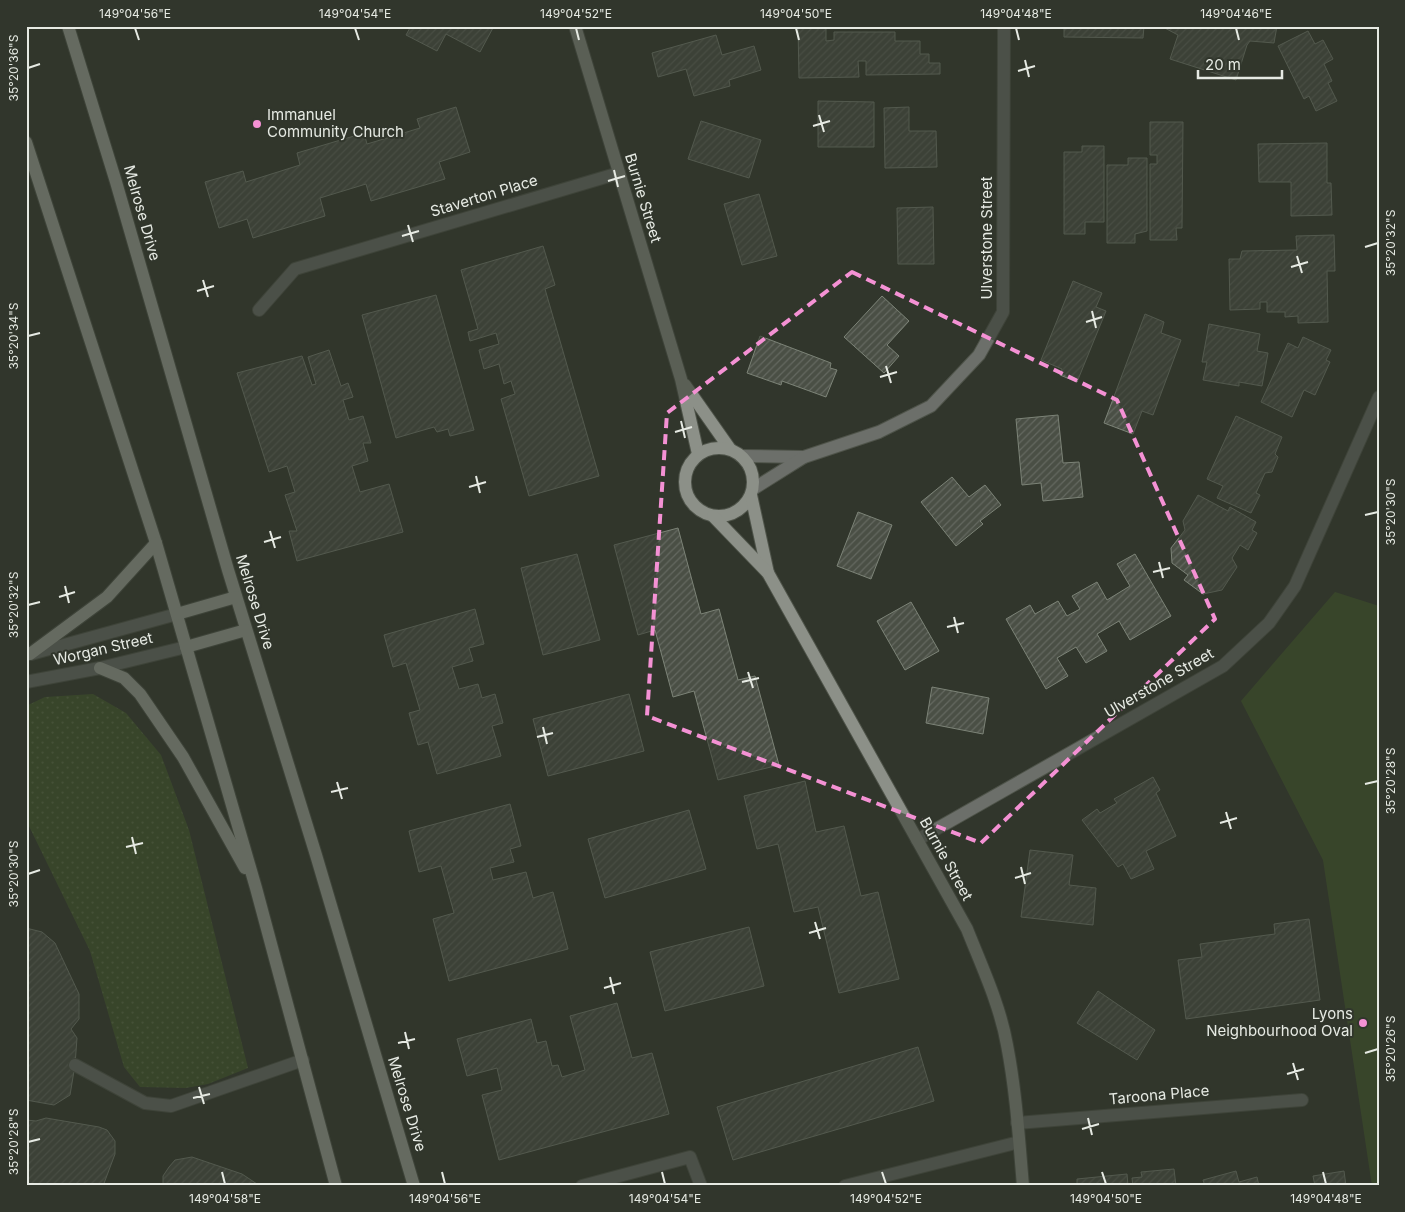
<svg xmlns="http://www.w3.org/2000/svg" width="1405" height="1212" viewBox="0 0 1405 1212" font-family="Inter,sans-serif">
<defs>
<pattern id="grass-dots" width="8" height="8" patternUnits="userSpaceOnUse" patternTransform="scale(1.25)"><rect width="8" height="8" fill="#425828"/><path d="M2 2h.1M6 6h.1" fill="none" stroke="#5d7047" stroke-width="1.8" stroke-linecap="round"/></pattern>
<pattern id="building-hatch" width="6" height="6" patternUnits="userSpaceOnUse" patternTransform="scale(1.25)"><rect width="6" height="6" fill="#4a4f45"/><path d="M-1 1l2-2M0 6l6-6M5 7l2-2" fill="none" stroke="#646860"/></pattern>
</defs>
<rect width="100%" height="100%" fill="#31362c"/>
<!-- grass -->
<path fill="url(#grass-dots)" d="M 93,694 L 126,713 L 161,755 L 189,830 L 248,1068 L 208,1084 L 186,1088 L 140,1087 L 124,1067 L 90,951 L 26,820 L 26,706 L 45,697 Z"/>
<!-- pitch -->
<path fill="#425828" d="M 1335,592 L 1379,606 L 1379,1186 L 1372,1186 L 1323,860 L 1241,701 Z"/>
<!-- building -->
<g fill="url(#building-hatch)" stroke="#7c8377">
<path d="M 411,26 L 494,26 L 480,52 L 446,34 L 437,51 L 406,35 Z"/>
<path d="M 798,26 L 826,26 L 826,41 L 834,40 L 834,32 L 895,32 L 895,41 L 920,41 L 920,54 L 929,54 L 929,63 L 940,63 L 940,74 L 866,75 L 866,61 L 858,61 L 859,77 L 799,78 Z"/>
<path d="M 1064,26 L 1144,26 L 1143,38 L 1064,37 Z"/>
<path d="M 1161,26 L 1277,26 L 1274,43 L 1250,41 L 1247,45 L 1236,80 L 1170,59 L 1178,35 Z"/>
<path d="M 1308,31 L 1315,44 L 1323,40 L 1333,59 L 1324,64 L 1332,81 L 1328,83 L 1337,101 L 1316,111 L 1309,96 L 1304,99 L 1278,46 Z"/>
<path d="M 716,35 L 722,55 L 754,46 L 761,70 L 729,80 L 730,86 L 694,96 L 686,69 L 658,77 L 652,53 Z"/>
<path d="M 818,101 L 874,102 L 874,147 L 818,147 Z"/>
<path d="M 456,107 L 470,152 L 439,162 L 445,179 L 371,201 L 366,184 L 320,198 L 325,216 L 253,238 L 247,219 L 219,228 L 205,182 L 243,171 L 246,182 L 300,165 L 297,153 L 364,133 L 367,144 L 420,128 L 417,119 Z"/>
<path d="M 909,107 L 909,131 L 936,131 L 937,167 L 885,168 L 884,108 Z"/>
<path d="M 701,121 L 761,140 L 749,178 L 688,159 Z"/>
<path d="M 1150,122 L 1183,122 L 1182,228 L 1176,228 L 1177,240 L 1150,240 L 1150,164 L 1157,164 L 1157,155 L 1150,155 Z"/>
<path d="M 1327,143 L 1327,183 L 1331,183 L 1332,215 L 1291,216 L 1291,182 L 1259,182 L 1258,144 Z"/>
<path d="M 1082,146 L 1104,146 L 1104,222 L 1085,222 L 1085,234 L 1064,234 L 1064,152 L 1082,152 Z"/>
<path d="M 1128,158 L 1147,158 L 1147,231 L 1135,234 L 1135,243 L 1107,243 L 1107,165 L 1128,165 Z"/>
<path d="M 759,194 L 777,256 L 742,265 L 724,204 Z"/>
<path d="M 933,207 L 934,264 L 898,264 L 897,208 Z"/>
<path d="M 1334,235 L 1335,271 L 1327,271 L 1328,322 L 1298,323 L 1298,316 L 1285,317 L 1285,312 L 1267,312 L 1267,302 L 1260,302 L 1260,309 L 1230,310 L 1229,259 L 1240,259 L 1242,251 L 1297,250 L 1296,236 Z"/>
<path d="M 543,246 L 555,285 L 545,289 L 599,476 L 529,496 L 501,399 L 515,394 L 511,381 L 504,384 L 499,364 L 484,369 L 479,350 L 499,344 L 496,333 L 470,341 L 468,332 L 478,329 L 461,270 Z"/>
<path d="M 1073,281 L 1102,293 L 1096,307 L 1106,311 L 1077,382 L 1060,375 L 1062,369 L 1041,360 Z"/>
<path d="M 436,295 L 474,430 L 450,436 L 448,429 L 437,432 L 434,427 L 396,438 L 362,315 Z"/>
<path d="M 882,296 L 909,321 L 887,345 L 899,356 L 884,373 L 844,337 Z"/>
<path d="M 1145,314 L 1164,322 L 1161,333 L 1181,340 L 1153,415 L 1142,411 L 1133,434 L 1104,423 Z"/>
<path d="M 1209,324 L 1260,334 L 1257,351 L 1268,353 L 1262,386 L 1239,382 L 1239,386 L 1203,380 L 1207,362 L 1202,362 Z"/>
<path d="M 760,336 L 831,363 L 830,368 L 837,370 L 826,397 L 782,381 L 781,385 L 747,373 Z"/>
<path d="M 1303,337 L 1331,350 L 1326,360 L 1330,362 L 1315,395 L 1304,390 L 1292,417 L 1261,402 L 1288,343 L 1298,348 Z"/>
<path d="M 329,350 L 341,386 L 348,383 L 353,397 L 343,400 L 349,420 L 363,416 L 371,443 L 363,443 L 368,461 L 352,466 L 360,492 L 389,484 L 403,532 L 297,561 L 289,531 L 297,531 L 285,495 L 295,492 L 287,466 L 269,472 L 237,373 L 302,356 L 312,385 L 316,384 L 308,357 Z"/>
<path d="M 1058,415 L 1063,463 L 1079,462 L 1083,497 L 1043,501 L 1041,483 L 1022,485 L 1016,419 Z"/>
<path d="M 1236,416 L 1282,437 L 1275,454 L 1278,457 L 1272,472 L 1265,473 L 1256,493 L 1260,495 L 1251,513 L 1217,498 L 1223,486 L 1207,479 Z"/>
<path d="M 952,477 L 969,497 L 985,485 L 1001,505 L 980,521 L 983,524 L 956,546 L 921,502 Z"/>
<path d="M 1198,495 L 1228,511 L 1230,507 L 1256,522 L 1252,530 L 1257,533 L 1248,550 L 1240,545 L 1232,558 L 1237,567 L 1222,590 L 1203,594 L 1184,580 L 1188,575 L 1172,563 L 1171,548 L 1185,530 L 1183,521 Z"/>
<path d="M 858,512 L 892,525 L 871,579 L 837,566 Z"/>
<path d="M 678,528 L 701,614 L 719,609 L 738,680 L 755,676 L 779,765 L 718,780 L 694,691 L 673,697 L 655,630 L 638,635 L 614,545 Z"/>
<path d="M 577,554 L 600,640 L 543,655 L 521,568 Z"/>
<path d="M 1135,554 L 1171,616 L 1130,640 L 1119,621 L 1097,634 L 1107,651 L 1086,663 L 1076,647 L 1057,658 L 1068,676 L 1046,689 L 1006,619 L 1030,605 L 1035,614 L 1058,601 L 1067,616 L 1080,609 L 1072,596 L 1097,582 L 1107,600 L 1130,586 L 1117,564 Z"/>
<path d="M 911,602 L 939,651 L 905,670 L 877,621 Z"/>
<path d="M 475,609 L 484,644 L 469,648 L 473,661 L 452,667 L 459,689 L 478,684 L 482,698 L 495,694 L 503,723 L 492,726 L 501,756 L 437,774 L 428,742 L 418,745 L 409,713 L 420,710 L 406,663 L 393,667 L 384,635 Z"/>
<path d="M 932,687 L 989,698 L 983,734 L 926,723 Z"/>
<path d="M 629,694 L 644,751 L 548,776 L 533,719 Z"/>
<path d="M 1153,777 L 1160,790 L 1156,793 L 1176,836 L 1146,851 L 1154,869 L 1131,879 L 1123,864 L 1118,867 L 1082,820 L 1097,809 L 1100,813 L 1117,803 L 1114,799 Z"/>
<path d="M 805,781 L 816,832 L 844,826 L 861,896 L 878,892 L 899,979 L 839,993 L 818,907 L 794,912 L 778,844 L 757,849 L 744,796 Z"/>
<path d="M 510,804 L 521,846 L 510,849 L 514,862 L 490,868 L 493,880 L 526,872 L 533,898 L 553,892 L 568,949 L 449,981 L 433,919 L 454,913 L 441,866 L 419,872 L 409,831 Z"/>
<path d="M 689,810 L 706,869 L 605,898 L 588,839 Z"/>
<path d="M 1030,850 L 1073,855 L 1069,885 L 1096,888 L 1093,925 L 1021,917 Z"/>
<path d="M 1309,919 L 1320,1000 L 1186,1019 L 1178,960 L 1202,957 L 1200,944 L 1275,934 L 1274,924 Z"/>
<path d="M 749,927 L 764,986 L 665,1011 L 650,952 Z"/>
<path d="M 26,928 L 42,932 L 55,943 L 79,994 L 79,1019 L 71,1029 L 77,1038 L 75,1065 L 70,1095 L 54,1105 L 26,1100 Z"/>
<path d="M 1098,991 L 1155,1030 L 1137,1060 L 1077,1023 Z"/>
<path d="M 617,1003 L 632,1058 L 652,1053 L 669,1114 L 499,1160 L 482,1095 L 502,1090 L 497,1068 L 467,1076 L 457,1039 L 531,1019 L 537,1043 L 546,1041 L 552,1066 L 558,1065 L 562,1077 L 585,1070 L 570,1016 Z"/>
<path d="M 918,1047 L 934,1101 L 733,1160 L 717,1107 Z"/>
<path d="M 46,1118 L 99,1127 L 107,1130 L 115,1141 L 115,1154 L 103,1186 L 26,1186 L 26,1120 L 36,1121 Z"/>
<path d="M 192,1157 L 242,1174 L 260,1186 L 163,1186 L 163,1176 L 169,1167 L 175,1160 Z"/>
<path d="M 1174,1169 L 1176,1186 L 1133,1186 L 1132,1178 L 1142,1177 L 1141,1172 Z"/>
<path d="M 1236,1171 L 1239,1182 L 1257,1177 L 1259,1186 L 1205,1186 L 1203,1180 Z"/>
<path d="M 1344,1171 L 1346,1186 L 1315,1186 L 1313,1176 Z"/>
<path d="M 1127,1174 L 1128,1186 L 1077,1186 L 1077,1179 Z"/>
</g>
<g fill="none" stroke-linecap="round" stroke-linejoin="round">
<defs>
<g id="lane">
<path d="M 75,1065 L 145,1103 L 171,1106 L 303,1060"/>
<path d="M 582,1186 L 690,1157 L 701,1186"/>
<path d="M 845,1186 L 1019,1142"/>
</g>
<g id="street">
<path d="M 259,310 L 295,269 L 619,173"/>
<path d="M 742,456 L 804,457"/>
<path d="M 753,489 L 804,457 L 879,432 L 931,406 L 979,355 L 1003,312 L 1004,26"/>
<path d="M 31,654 L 177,614"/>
<path d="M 26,682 L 100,668 L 186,647"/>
<path d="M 917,840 L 1223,666 L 1269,623 L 1295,586 L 1379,397"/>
<path d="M 1017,1123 L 1302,1100"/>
</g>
<g id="secondary">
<path d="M 575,26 L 681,379 L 698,454"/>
<path d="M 685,385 L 730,449"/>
<circle cx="719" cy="482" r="34"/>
<path d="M 751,495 L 768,573"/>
<path d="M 713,516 L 768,573 L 967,929 C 982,967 1000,1005 1007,1045 C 1016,1091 1019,1139 1023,1186"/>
</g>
<g id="primary">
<path d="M 68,26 L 116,182 L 228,570 L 316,855 L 414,1186"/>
<path d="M 26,142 L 156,543 L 256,888 L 336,1186"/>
<path d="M 177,614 L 236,597"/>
<path d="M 186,647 L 246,630"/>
<path d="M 30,654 L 107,597 L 156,543"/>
<path d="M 100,668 L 124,678 L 140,694 L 183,757 L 245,868"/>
</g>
</defs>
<!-- lane casing -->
<use href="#lane" stroke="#4e5349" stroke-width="14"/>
<!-- street casing -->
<use href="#street" stroke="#4e5349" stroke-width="14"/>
<!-- secondary casing -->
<use href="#secondary" stroke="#4e5349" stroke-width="14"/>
<!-- primary casing -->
<use href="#primary" stroke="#4e5349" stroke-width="14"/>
<!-- lane -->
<use href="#lane" stroke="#6c6f6a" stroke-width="12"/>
<!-- street -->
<use href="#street" stroke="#6c6f6a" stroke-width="12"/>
<!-- secondary -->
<use href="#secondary" stroke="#8c9088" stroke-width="12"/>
<!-- primary -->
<use href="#primary" stroke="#a4a99f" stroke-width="12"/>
</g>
<!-- marked area -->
<path d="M0 0H1405V1212H0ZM 852,272 L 1117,400 L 1215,619 L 981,843 L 647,716 L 667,413 Z" fill="#31362c" fill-opacity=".55" fill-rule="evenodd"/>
<path fill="none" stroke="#f491d4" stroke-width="4" stroke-dasharray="10 6" stroke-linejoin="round" d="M 852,272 L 1117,400 L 1215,619 L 981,843 L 647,716 L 667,413 Z"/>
<!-- ticks -->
<path fill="none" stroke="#e6eae3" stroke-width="2" d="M 135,28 L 139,40M 355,28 L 359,40M 576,28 L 579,40M 796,28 L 799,40M 1016,28 L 1019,40M 1236,28 L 1239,40M 1025,60 L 1029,77M 28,68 L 40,64M 1018,71 L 1035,66M 819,115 L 824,132M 813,126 L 830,121M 614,170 L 618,187M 608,181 L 625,176M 408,225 L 413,242M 402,236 L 419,231M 1365,247 L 1378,243M 1297,256 L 1302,273M 1291,267 L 1308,262M 203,280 L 208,297M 197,291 L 214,286M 1092,311 L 1096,328M 1086,322 L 1102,317M 28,336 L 40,333M 886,366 L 891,383M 880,377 L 897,372M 681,421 L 685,438M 675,432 L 692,427M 476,476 L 480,493M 469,487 L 486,482M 1365,515 L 1378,512M 270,531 L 275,548M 264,542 L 281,537M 1159,562 L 1163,578M 1153,572 L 1170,568M 65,586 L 69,603M 59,597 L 75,592M 28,605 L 40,602M 954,617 L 958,633M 947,627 L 964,623M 748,672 L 753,688M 742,682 L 759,678M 543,727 L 547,744M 537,737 L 553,733M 337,782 L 342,799M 1365,784 L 1378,781M 331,792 L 348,788M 1226,812 L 1231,829M 1220,823 L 1237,818M 132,837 L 136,854M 126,847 L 143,843M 1021,867 L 1025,884M 28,874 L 40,870M 1015,878 L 1031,873M 815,922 L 820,939M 809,933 L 826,928M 610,977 L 614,994M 604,988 L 621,983M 405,1032 L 409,1049M 398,1043 L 415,1039M 1365,1053 L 1378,1049M 1293,1063 L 1298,1080M 1287,1074 L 1304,1069M 199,1087 L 204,1104M 193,1098 L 210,1094M 1088,1118 L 1092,1135M 1082,1129 L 1099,1124M 28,1142 L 40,1139M 222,1172 L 225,1184M 442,1172 L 445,1184M 662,1172 L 665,1184M 882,1172 L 886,1184M 1102,1172 L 1106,1184M 1323,1172 L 1326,1184"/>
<!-- markers -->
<g fill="#f491d4" stroke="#31362c" stroke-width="2">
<circle cx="257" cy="124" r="5"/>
<circle cx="1363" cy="1023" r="5"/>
</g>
<g text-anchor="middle" stroke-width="4" stroke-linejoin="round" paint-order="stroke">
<!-- poi labels -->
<g font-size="15" fill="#e6eae3" stroke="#31362c" text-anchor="start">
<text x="267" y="120">Immanuel<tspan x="267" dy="17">Community Church</tspan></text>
<text x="1353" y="1019" text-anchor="end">Lyons<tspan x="1353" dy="17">Neighbourhood Oval</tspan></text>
</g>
<!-- street labels -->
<g font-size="15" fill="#e6eae3" stroke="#31362c">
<text transform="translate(484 196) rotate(-17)" y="5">Staverton Place</text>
<text transform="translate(643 198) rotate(73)" y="5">Burnie Street</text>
<text transform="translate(142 213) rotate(74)" y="5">Melrose Drive</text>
<text transform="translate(987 238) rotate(-90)" y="5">Ulverstone Street</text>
<text transform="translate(255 602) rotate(73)" y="5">Melrose Drive</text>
<text transform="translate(103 649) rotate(-13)" y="5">Worgan Street</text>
<text transform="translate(1159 683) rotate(-30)" y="5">Ulverstone Street</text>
<text transform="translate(946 859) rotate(61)" y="5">Burnie Street</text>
<text transform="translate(1159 1095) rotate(-5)" y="5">Taroona Place</text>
<text transform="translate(407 1104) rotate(73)" y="5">Melrose Drive</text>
</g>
</g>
<!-- border -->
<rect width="1405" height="1212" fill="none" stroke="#31362c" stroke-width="55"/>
<!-- scale -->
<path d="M1198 70v8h84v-8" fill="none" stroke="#e6eae3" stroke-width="2.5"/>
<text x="1205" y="70" font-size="15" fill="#e6eae3" stroke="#31362c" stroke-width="4" paint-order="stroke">20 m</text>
<rect x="28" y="28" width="1350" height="1156" fill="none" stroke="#e6eae3" stroke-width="2"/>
<g font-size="12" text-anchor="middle" fill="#e6eae3">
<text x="135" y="18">149°04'56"E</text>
<text x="355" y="18">149°04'54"E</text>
<text x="576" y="18">149°04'52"E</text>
<text x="796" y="18">149°04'50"E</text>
<text x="1016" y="18">149°04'48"E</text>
<text x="1236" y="18">149°04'46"E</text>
<text transform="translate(14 68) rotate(-90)" y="4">35°20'36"S</text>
<text transform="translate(1391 243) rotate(-90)" y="4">35°20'32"S</text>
<text transform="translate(14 336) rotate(-90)" y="4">35°20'34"S</text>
<text transform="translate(1391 512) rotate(-90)" y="4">35°20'30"S</text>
<text transform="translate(14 605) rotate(-90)" y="4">35°20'32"S</text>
<text transform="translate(1391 781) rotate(-90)" y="4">35°20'28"S</text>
<text transform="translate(14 874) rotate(-90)" y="4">35°20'30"S</text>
<text transform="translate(1391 1049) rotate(-90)" y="4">35°20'26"S</text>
<text transform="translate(14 1142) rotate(-90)" y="4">35°20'28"S</text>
<text x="225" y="1203">149°04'58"E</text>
<text x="445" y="1203">149°04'56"E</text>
<text x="665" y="1203">149°04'54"E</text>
<text x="886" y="1203">149°04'52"E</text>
<text x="1106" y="1203">149°04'50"E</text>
<text x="1326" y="1203">149°04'48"E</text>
</g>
</svg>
